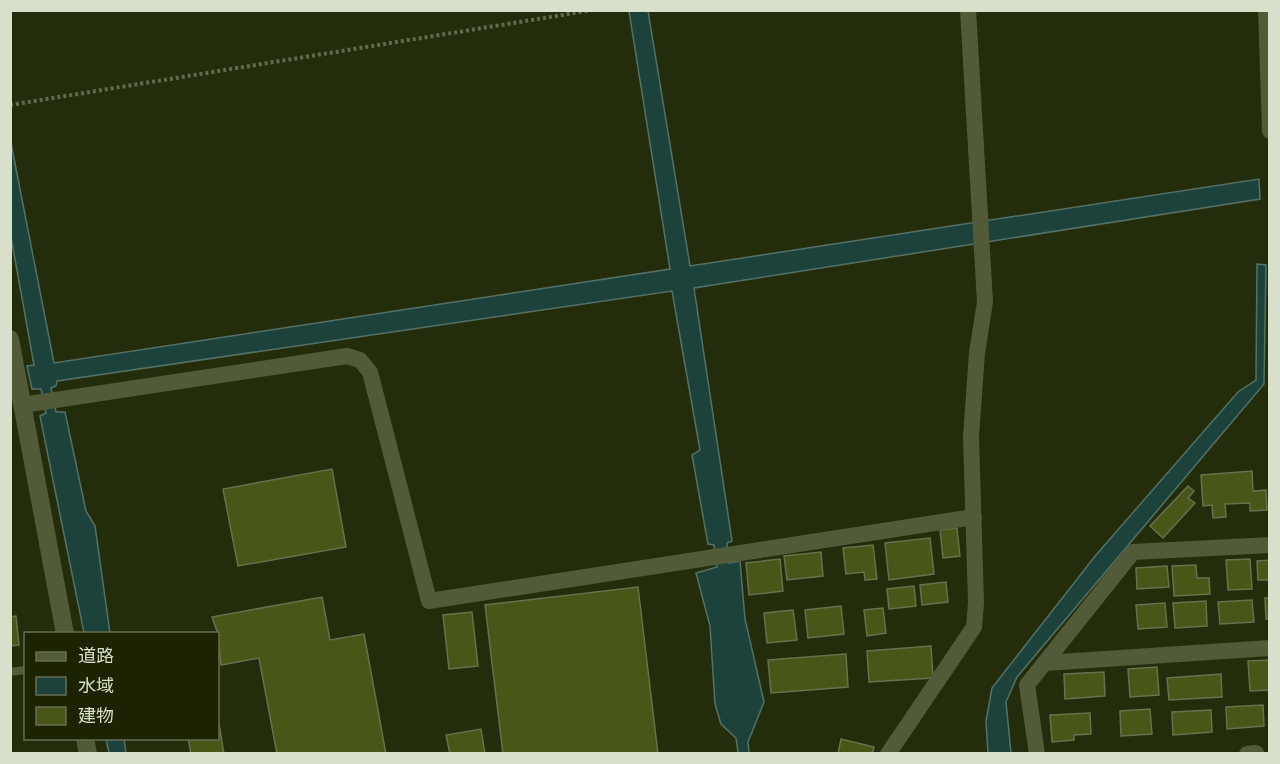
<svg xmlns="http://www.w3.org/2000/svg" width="1280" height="764" viewBox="0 0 1280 764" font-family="Manrope,'Noto Sans JP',sans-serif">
<rect width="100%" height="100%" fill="#242d0b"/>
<!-- water -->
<g fill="#1d423c" stroke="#557167" stroke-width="1.5">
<path d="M 629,11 L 648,11 L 690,266 L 1259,179 L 1260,199 L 694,288 L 732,541 L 727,543 L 729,563 L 740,561 L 745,619 L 764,702 L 748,742 L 749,753 L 738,753 L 736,738 L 721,724 L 715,704 L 710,626 L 696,573 L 717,567 L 714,545 L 708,544 L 692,455 L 700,450 L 672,291 L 57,381 L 56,386 L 51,388 L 56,412 L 65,412 L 86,511 L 95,526 L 110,633 L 84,633 L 40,416 L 46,413 L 41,389 L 32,389 L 27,366 L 34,365 L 11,237 L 10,138 L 54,363 L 670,269 Z"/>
<path d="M 1257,264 L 1266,265 L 1264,384 L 1017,677 L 1006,702 L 1011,753 L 988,754 L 986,721 L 992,688 L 1096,555 L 1238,392 L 1256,380 Z"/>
<path d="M 106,739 L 124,739 L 126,753 L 109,753 Z"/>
</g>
<!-- building -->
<g fill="#485718" stroke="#67714e" stroke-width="1.5">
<path d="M 332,469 L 346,547 L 238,566 L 223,489 Z"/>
<path d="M 1252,471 L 1253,491 L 1266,490 L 1267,510 L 1250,511 L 1250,503 L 1225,504 L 1226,517 L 1213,518 L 1212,505 L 1203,506 L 1201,475 Z"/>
<path d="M 1188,486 L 1194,491 L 1188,498 L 1195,503 L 1163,538 L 1150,526 Z"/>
<path d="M 957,528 L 960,556 L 943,558 L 940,530 Z"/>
<path d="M 930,538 L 934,574 L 889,580 L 885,543 Z"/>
<path d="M 873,545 L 877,579 L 865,580 L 864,572 L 846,574 L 843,548 Z"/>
<path d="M 821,552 L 823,576 L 787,580 L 784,556 Z"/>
<path d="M 780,559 L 783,591 L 749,595 L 746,563 Z"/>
<path d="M 1250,559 L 1252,589 L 1228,590 L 1226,560 Z"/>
<path d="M 1270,560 L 1270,580 L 1258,580 L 1257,561 Z"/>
<path d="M 1196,565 L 1197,578 L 1209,578 L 1210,594 L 1174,596 L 1172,566 Z"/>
<path d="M 1167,566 L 1169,587 L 1137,589 L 1136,568 Z"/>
<path d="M 946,582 L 948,602 L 922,605 L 920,585 Z"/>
<path d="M 914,586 L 916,606 L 889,609 L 887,589 Z"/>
<path d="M 638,587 L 658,754 L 503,754 L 485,605 Z"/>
<path d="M 322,597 L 330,640 L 364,634 L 386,754 L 277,754 L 259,658 L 221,665 L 218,634 L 212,617 Z"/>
<path d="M 1265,598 L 1270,598 L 1270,619 L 1266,619 Z"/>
<path d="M 1252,600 L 1254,622 L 1220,624 L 1218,602 Z"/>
<path d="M 1206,601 L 1207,626 L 1175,628 L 1173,603 Z"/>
<path d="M 1165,603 L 1167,627 L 1138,629 L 1136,605 Z"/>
<path d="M 841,606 L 844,634 L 808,638 L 805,610 Z"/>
<path d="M 883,608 L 886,633 L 867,636 L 864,610 Z"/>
<path d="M 793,610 L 797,640 L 767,643 L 764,613 Z"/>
<path d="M 472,612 L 478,666 L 449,669 L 443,615 Z"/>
<path d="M 16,616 L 19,645 L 10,646 L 10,617 Z"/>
<path d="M 931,646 L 933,678 L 869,682 L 867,651 Z"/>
<path d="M 846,654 L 848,687 L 771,693 L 768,660 Z"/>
<path d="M 1270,660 L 1270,690 L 1250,691 L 1248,661 Z"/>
<path d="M 1157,667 L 1159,695 L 1130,697 L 1128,669 Z"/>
<path d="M 1104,672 L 1105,696 L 1065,699 L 1064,674 Z"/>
<path d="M 1221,674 L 1222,697 L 1169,700 L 1167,678 Z"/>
<path d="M 1263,705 L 1264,726 L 1227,729 L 1226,707 Z"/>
<path d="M 1150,709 L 1152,734 L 1121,736 L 1120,711 Z"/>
<path d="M 1211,710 L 1212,732 L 1173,735 L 1172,712 Z"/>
<path d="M 1090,713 L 1091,734 L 1074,735 L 1074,740 L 1052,742 L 1050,715 Z"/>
<path d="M 218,718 L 224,754 L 191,754 L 188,738 L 218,738 Z"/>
<path d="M 481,729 L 485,754 L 450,754 L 446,735 Z"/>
<path d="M 841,739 L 874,747 L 872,754 L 838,754 Z"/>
</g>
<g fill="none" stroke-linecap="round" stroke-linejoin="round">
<!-- path -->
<path stroke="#636b4e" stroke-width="4" stroke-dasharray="3 3" stroke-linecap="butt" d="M 10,105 L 593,10"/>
<!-- lane -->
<path stroke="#515b38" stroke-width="8" d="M 10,672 L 26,670"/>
<!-- street -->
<g stroke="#515b38" stroke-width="16">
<path d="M 1266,10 L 1270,131"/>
<path d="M 22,405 L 347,356 L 360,360 L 370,372 L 429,601 L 974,517"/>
<path d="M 1045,663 L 1270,648"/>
<path d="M 888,754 L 974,627 L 976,603 L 971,437 L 977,353 L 985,302 L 968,10"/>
<path d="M 1037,754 L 1027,685 L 1133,552 L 1270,545"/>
<path d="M 1247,754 L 1256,753"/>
</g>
<!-- secondary -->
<g stroke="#515b38" stroke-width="18">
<path d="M 10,339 L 65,634"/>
<path d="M 85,738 L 88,754"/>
</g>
</g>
<!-- border -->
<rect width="1280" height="764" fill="none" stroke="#d8dfcb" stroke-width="24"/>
<!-- legend -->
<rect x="24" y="632" width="195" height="108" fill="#1b2302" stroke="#676e52" stroke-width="1.5"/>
<rect x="36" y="652" width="30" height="9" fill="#515b38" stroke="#676e52" stroke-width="1.5"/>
<text x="78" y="662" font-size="18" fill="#d8dfcb">道路</text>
<rect x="36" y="677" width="30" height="18" fill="#1d423c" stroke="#676e52" stroke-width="1.5"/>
<text x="78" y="692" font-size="18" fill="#d8dfcb">水域</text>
<rect x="36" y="707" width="30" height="18" fill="#485718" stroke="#676e52" stroke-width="1.5"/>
<text x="78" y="722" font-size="18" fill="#d8dfcb">建物</text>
</svg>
